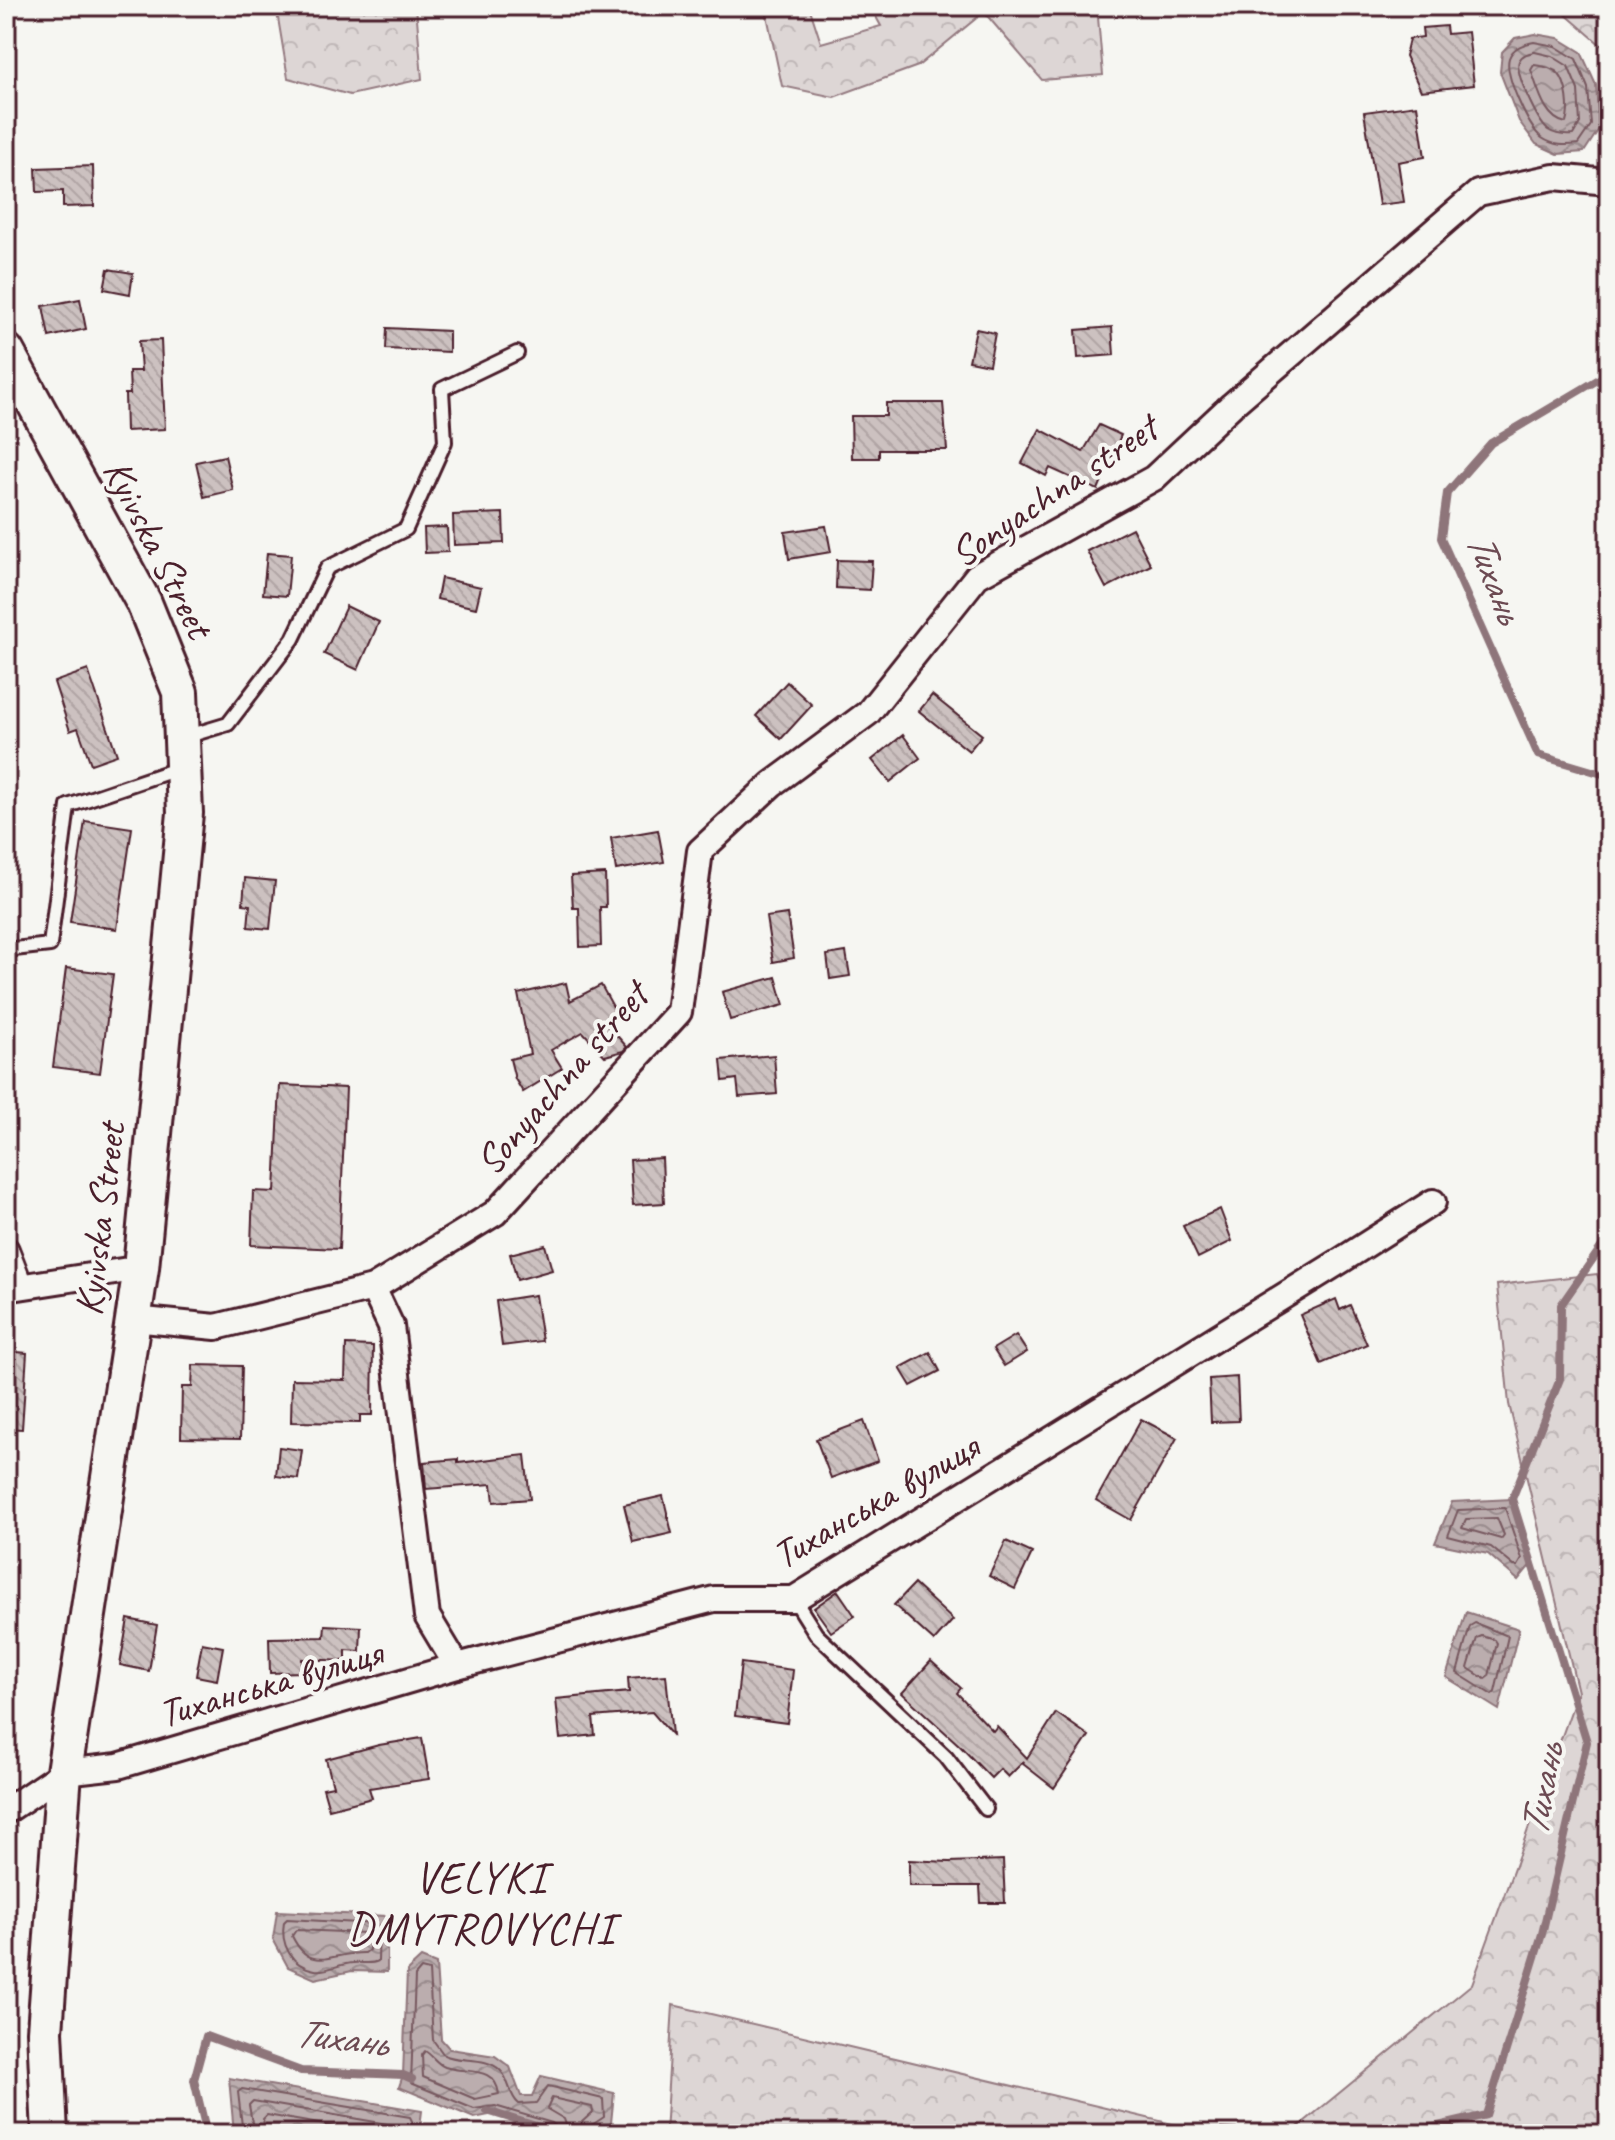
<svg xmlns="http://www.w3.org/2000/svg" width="1615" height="2140" viewBox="0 0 1615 2140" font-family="Caveat,sans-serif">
<defs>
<pattern id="forest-crowns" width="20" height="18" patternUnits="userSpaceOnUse" patternTransform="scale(2)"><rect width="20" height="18" fill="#ddd6d5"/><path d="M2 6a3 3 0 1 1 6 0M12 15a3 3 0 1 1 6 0" fill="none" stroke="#bfb7b7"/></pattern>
<pattern id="water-waves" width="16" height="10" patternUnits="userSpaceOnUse" patternTransform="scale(2)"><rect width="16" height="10" fill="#bbadae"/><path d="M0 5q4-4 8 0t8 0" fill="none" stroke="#9a8c8e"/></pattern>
<pattern id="building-back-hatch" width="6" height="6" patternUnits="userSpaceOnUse" patternTransform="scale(2)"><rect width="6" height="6" fill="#ccc1c0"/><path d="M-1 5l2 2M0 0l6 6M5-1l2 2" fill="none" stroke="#b1a5a5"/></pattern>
</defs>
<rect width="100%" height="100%" fill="#f6f6f2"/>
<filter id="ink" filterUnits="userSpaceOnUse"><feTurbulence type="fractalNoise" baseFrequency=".0125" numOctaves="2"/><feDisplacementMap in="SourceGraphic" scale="16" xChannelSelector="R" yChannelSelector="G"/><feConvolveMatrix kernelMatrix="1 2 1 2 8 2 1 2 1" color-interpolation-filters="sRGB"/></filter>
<g filter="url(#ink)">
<!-- forest -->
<g fill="url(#forest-crowns)" stroke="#947a80" stroke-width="2">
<path d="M 276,6 L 416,6 L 422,79 L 350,95 L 288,78 Z"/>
<path d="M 765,6 L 809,6 L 821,43 L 881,26 L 870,6 L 1097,6 L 1103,75 L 1042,80 L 984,12 L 918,66 L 834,97 L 782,86 Z"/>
<path d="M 1556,6 L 1609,6 L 1609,52 Z"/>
<path d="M 1597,1274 L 1609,1306 L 1609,2134 L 665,2134 L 673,2005 L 1185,2127 L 1293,2131 L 1472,1984 L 1578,1692 L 1509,1404 L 1497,1285 Z"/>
</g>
<!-- water -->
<g fill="url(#water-waves)" stroke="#8e747a" stroke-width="2">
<path d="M 1535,34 L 1558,38 L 1581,52 L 1596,85 L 1599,129 L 1584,152 L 1558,154 L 1536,144 L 1519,121 L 1500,72 L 1502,52 L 1515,38 Z"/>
<path d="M 1512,1499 L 1532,1563 L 1518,1580 L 1488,1554 L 1435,1543 L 1452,1502 Z"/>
<path d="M 1466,1612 L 1519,1629 L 1499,1710 L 1446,1677 Z"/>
<path d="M 277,1911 L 387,1916 L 387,1972 L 352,1971 L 315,1979 L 288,1967 L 273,1939 Z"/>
<path d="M 421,1958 L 436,1964 L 441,2039 L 450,2049 L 495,2056 L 510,2067 L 521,2096 L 532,2096 L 541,2076 L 614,2093 L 611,2123 L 591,2134 L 562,2134 L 494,2114 L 474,2118 L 399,2087 L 403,2075 L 407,1971 Z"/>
<path d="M 229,2078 L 422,2111 L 419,2134 L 236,2134 L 233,2122 Z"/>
</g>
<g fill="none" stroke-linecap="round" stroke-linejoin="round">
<!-- shore -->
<g stroke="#77585f" stroke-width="2">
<path d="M 1534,42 L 1555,46 L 1576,59 L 1588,88 L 1591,125 L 1578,144 C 1565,146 1554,146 1542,138 C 1528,127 1504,75 1509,58 C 1513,47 1524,44 1534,42 Z"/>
<path d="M 1535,52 L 1552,56 L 1568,66 L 1578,90 L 1580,123 L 1573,135 C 1564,136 1556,135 1548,130 C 1538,122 1514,73 1519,61 C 1522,54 1529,53 1535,52 Z"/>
<path d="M 1534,65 C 1541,66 1552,67 1558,73 C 1568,84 1570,110 1566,123 C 1544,119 1538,88 1531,70 Z"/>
<path d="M 1505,1508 L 1522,1559 L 1518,1566 L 1514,1566 L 1491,1547 L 1448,1536 L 1458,1510 Z"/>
<path d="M 1497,1518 L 1504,1535 L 1501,1539 L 1462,1528 L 1466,1519 Z"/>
<path d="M 1475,1623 L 1508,1636 L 1495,1692 L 1492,1695 L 1457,1673 L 1470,1626 Z"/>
<path d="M 1482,1636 L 1495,1640 L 1497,1643 L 1489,1676 L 1485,1679 L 1468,1668 L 1477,1638 Z"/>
<path d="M 287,1919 L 377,1924 L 379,1927 L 378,1961 C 370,1965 362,1962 353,1963 C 341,1963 327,1972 315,1970 C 291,1966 280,1944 284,1922 Z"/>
<path d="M 296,1930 L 366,1933 L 369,1936 L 369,1950 L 365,1953 C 331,1952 311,1975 292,1936 Z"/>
<path d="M 425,2051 C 432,2055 437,2064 445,2067 C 467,2074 495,2065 499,2094 L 475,2099 L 423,2077 L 422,2055 Z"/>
<path d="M 243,2134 L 238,2092 L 242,2089 L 410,2117 L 412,2121 L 412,2134"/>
<path d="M 254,2134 L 249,2105 L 253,2101 L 399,2126 L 402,2134"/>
<path d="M 266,2134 L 263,2119 L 267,2115 L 377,2134"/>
<path d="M 559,2134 L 557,2127 L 552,2123 L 495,2106 L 474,2109 L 411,2083 L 415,1976 L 421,1969 L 429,1971 L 433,2040 L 444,2055 C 461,2063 486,2056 500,2070 C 510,2079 508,2095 519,2104 L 536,2103 L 548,2086 L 603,2099 L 604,2117 L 592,2125 L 589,2134"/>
<path d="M 569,2134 L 564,2119 L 547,2109 L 552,2098 L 592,2107 L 593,2112 L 582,2122 L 579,2134"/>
</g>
<!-- stream -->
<g stroke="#8e747a" stroke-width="8">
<path d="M 1609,369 L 1606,375 L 1491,443 L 1447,493 L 1441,538 L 1538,755 L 1609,776"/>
<path d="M 487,2111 L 562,2134"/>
<path d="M 207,2134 L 194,2080 L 206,2036 L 301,2071 L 403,2075 L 412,2079"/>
<path d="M 1416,2134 L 1425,2129 L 1486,2115 L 1542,1934 L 1587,1742 L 1512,1499 L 1560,1379 L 1561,1305 L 1609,1236"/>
</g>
</g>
<!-- building -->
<g fill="url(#building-back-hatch)" stroke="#4a1f2b" stroke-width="2">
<path d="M 1446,26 L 1447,34 L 1468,32 L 1474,85 L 1421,91 L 1405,56 L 1409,39 L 1423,37 L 1422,28 Z"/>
<path d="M 1417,105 L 1425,157 L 1398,162 L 1404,202 L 1379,205 L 1364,112 Z"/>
<path d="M 93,166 L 94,206 L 63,207 L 63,191 L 37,192 L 36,168 Z"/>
<path d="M 108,269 L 133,273 L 130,294 L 104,289 Z"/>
<path d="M 80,299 L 86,329 L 49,337 L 43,306 Z"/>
<path d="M 1112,327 L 1114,355 L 1078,358 L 1076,330 Z"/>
<path d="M 387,328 L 449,331 L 449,352 L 386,349 Z"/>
<path d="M 976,329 L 995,333 L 989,365 L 969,361 Z"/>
<path d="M 161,340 L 165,429 L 126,431 L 125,394 L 130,394 L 129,371 L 141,371 L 139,341 Z"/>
<path d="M 886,403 L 943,403 L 947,450 L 879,450 L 879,458 L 852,458 L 851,416 L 886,416 Z"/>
<path d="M 1099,425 L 1121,435 L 1098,490 L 1050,468 L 1046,476 L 1022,463 L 1040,429 L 1083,452 Z"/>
<path d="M 225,456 L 233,490 L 204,497 L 196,462 Z"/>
<path d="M 503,513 L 504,543 L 454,545 L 453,515 Z"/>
<path d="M 826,526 L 831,552 L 789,559 L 785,532 Z"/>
<path d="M 447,527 L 448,552 L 425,553 L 424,528 Z"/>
<path d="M 1132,528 L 1151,565 L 1106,588 L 1087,551 Z"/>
<path d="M 267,553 L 291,555 L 287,596 L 263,594 Z"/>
<path d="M 837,560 L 872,561 L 870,590 L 836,588 Z"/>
<path d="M 441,578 L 481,587 L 476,608 L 437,599 Z"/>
<path d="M 346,606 L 379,622 L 358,670 L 324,654 Z"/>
<path d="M 88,670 L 117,755 L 91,764 L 78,728 L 70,731 L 54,682 Z"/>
<path d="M 787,682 L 812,705 L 781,739 L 756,716 Z"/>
<path d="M 932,695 L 982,735 L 969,751 L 919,711 Z"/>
<path d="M 903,735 L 920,758 L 890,782 L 872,760 Z"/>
<path d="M 85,821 L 132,828 L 117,929 L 70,922 Z"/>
<path d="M 658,830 L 664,862 L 616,870 L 611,838 Z"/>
<path d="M 605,874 L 606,907 L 600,907 L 601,946 L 580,947 L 579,908 L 573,908 L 571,876 Z"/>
<path d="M 245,878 L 275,881 L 270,929 L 248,927 L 250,905 L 243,904 Z"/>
<path d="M 787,914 L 794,958 L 773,962 L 766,917 Z"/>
<path d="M 846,952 L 850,976 L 830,979 L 827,955 Z"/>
<path d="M 66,968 L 113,974 L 100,1073 L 53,1067 Z"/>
<path d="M 776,977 L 784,1005 L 730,1020 L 722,992 Z"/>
<path d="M 566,983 L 570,1001 L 601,985 L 617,1014 L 604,1021 L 627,1047 L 623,1051 L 605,1056 L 583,1032 L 551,1050 L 562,1068 L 523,1092 L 515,1079 L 510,1059 L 530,1054 L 518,994 Z"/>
<path d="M 774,1055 L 777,1094 L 739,1097 L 737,1079 L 723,1081 L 721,1060 Z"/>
<path d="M 280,1085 L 346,1088 L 339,1249 L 251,1245 L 253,1191 L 275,1192 Z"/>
<path d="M 662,1158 L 664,1203 L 633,1205 L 630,1160 Z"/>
<path d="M 1220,1209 L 1232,1241 L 1198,1258 L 1183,1226 Z"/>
<path d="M 545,1245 L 552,1270 L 517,1280 L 510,1254 Z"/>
<path d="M 535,1295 L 542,1341 L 502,1346 L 496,1301 Z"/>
<path d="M 1336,1299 L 1340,1310 L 1350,1305 L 1367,1344 L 1321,1364 L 1300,1315 Z"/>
<path d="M 1016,1335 L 1027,1352 L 1004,1366 L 993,1349 Z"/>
<path d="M 346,1345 L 373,1346 L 372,1415 L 360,1415 L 360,1423 L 291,1422 L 292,1379 L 345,1380 Z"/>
<path d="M 6,1351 L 27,1353 L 22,1429 L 6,1428 Z"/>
<path d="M 930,1352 L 940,1371 L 911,1386 L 900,1368 Z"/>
<path d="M 193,1365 L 242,1366 L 240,1439 L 181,1438 L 182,1387 L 192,1387 Z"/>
<path d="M 1237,1377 L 1239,1421 L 1211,1422 L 1209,1379 Z"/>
<path d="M 1141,1419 L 1177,1438 L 1131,1520 L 1096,1500 Z"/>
<path d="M 864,1421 L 878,1461 L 831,1478 L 816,1439 Z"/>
<path d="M 279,1447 L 302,1450 L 298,1479 L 276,1476 Z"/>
<path d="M 525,1455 L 530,1499 L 494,1502 L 492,1484 L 426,1489 L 424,1462 L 458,1459 L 458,1463 Z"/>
<path d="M 663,1496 L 672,1533 L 633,1542 L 624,1505 Z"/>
<path d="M 1006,1541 L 1032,1553 L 1015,1589 L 989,1576 Z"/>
<path d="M 914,1584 L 953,1620 L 934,1641 L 894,1605 Z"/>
<path d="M 838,1591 L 855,1616 L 831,1632 L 814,1608 Z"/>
<path d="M 128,1619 L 157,1625 L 149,1671 L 120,1665 Z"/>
<path d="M 325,1625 L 361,1627 L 360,1651 L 346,1650 L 346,1661 L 302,1659 L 302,1672 L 270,1673 L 269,1638 L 324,1637 Z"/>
<path d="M 202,1643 L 223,1647 L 217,1680 L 196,1676 Z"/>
<path d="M 931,1661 L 961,1688 L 957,1693 L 993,1731 L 997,1726 L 1027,1758 L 1056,1713 L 1089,1736 L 1054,1788 L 1023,1764 L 1024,1761 L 1008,1777 L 1000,1769 L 991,1778 L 959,1745 L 902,1693 Z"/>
<path d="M 741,1663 L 793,1670 L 787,1723 L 735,1716 Z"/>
<path d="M 666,1675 L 672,1735 L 652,1712 L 593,1717 L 595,1735 L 560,1739 L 556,1699 L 629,1692 L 628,1678 Z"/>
<path d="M 422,1738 L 429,1779 L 369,1788 L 372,1798 L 329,1809 L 323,1788 L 333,1786 L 326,1759 L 379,1745 Z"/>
<path d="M 909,1860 L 949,1862 L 1003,1860 L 1005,1903 L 981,1903 L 980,1886 L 909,1886 Z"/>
</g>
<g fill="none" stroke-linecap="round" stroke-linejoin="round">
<defs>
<g id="service">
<path d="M 185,737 L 228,724 L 293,639 L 327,568 L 406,529 L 445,442 L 442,389 L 517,353"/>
<path d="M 6,955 L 14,949 L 50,945 L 68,806 L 180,768"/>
<path d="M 794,1599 L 816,1634 L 946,1757 L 986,1809"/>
</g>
<g id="minor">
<path d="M 6,1250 L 20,1286"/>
<path d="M 373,1288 L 391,1326 L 427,1616 L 457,1666"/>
<path d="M 6,1289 L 141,1268"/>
<path d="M 133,1319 L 216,1327 L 373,1288 L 495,1213 L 679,1012 L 700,851 L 772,784 L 868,713 L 977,576 L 1154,478 L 1232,405 L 1478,193 L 1554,177 L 1609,182"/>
<path d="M 6,1811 L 64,1772 L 118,1766 L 457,1666 L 714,1599 L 794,1599 L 1342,1260 L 1433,1202"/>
</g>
<path id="secondary" d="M 6,351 L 144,603 L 180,692 L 185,813 L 141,1268 L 64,1772 L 45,2031 L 50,2134"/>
</defs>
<!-- service casing -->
<use href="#service" stroke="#4a1f2b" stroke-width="18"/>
<!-- minor casing -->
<use href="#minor" stroke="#4a1f2b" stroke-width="30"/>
<!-- secondary casing -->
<use href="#secondary" stroke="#4a1f2b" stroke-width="40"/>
<!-- service -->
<use href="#service" stroke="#f6f6f2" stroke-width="12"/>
<!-- minor -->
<use href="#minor" stroke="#f6f6f2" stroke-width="24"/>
<!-- secondary -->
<use href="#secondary" stroke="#f6f6f2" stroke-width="34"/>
</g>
</g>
<g text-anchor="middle" stroke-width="8" stroke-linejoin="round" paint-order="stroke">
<!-- street labels -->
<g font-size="40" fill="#4a1f2b" stroke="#f6f6f2">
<text transform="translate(1053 490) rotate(-34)" y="14">Sonyachna street</text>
<text transform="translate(159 548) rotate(63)" y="14">Kyivska Street</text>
<text transform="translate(561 1078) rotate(-49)" y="14">Sonyachna street</text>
<text transform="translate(99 1219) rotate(-83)" y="14">Kyivska Street</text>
<text transform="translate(875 1500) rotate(-30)" y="14">Тиханська вулиця</text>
<text transform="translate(270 1682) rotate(-16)" y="14">Тиханська вулиця</text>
</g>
<!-- water labels -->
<g font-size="42" font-style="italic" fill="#6c4a52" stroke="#f6f6f2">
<text transform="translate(1496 576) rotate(69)" y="15">Тихань</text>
<text transform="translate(1540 1790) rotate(-79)" y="15">Тихань</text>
<text transform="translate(341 2036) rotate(7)" y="15">Тихань</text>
</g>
<!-- quarter labels -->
<g font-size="44" letter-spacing="2" fill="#4a1f2b" stroke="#f6f6f2">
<text x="481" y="1892">VELYKI<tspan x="481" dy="51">DMYTROVYCHI</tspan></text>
</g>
</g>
<!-- margin -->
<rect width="1615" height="2140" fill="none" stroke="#f6f6f2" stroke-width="32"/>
<rect x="16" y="16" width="1583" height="2108" fill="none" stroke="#4a1f2b" stroke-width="3" filter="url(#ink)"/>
</svg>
